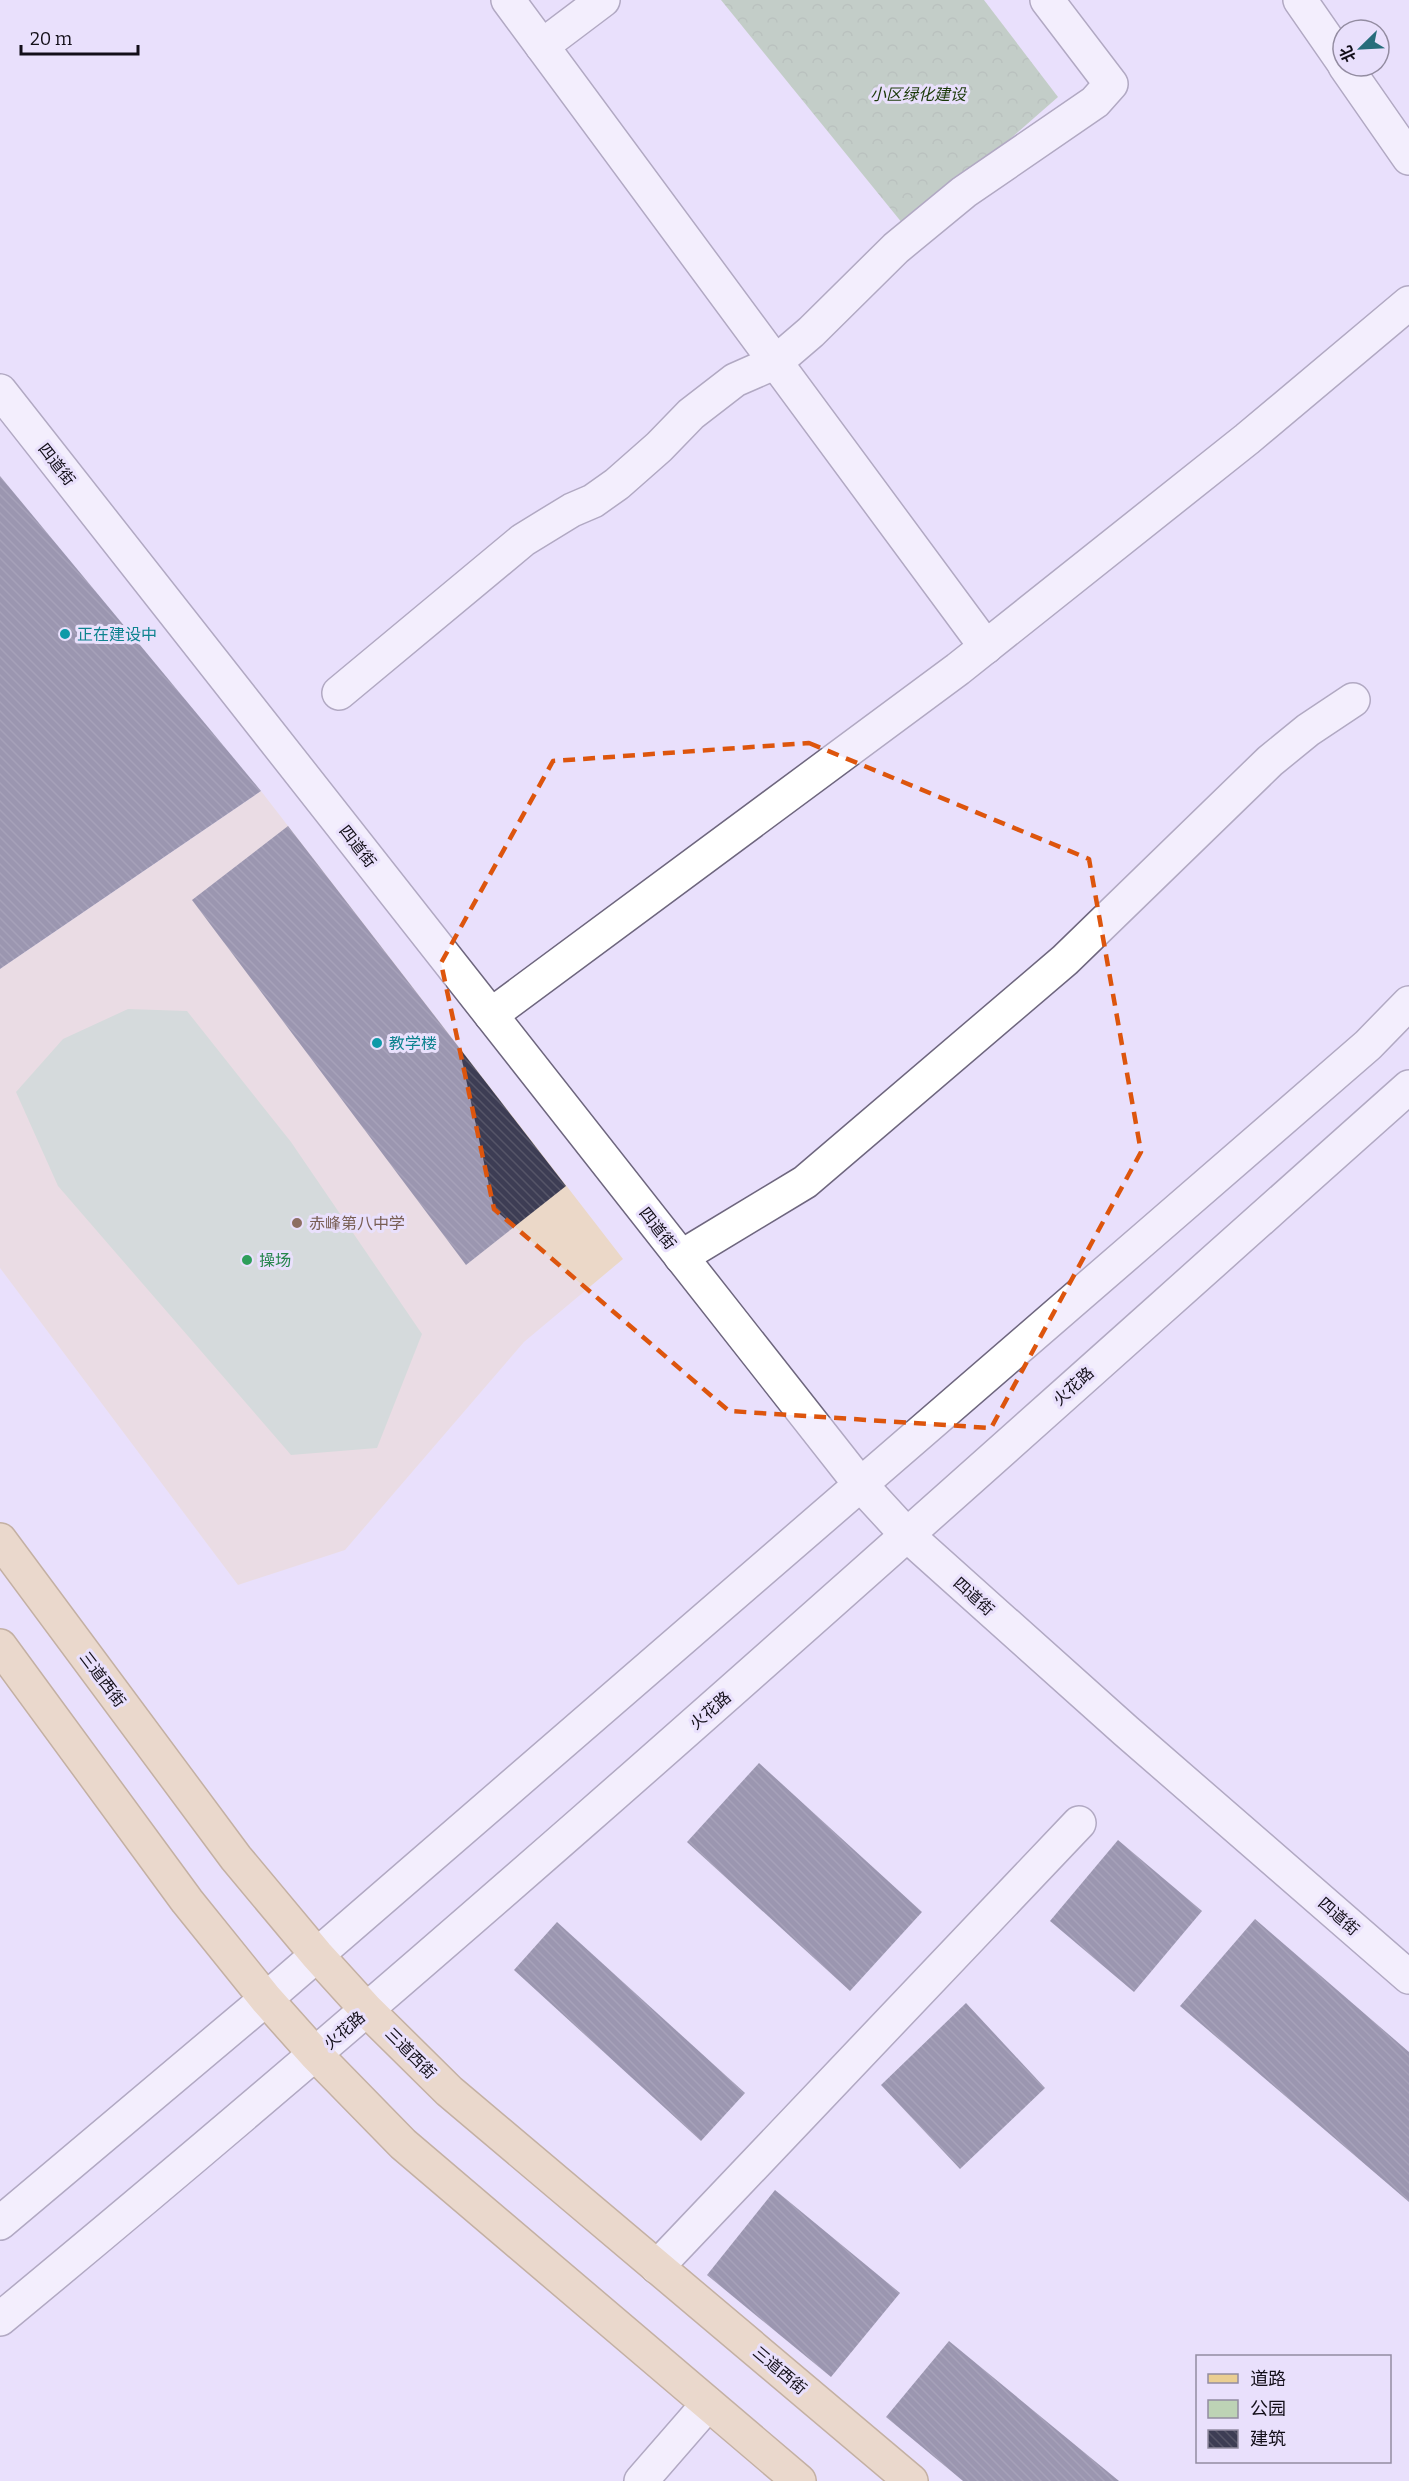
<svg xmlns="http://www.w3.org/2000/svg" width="1409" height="2481" viewBox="0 0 1409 2481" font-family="Bitter,'Noto Sans SC',serif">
<defs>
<pattern id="forest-crowns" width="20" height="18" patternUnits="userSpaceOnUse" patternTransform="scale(1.5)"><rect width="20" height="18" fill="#96b789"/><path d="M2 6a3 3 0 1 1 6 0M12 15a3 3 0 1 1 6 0" fill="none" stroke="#809c76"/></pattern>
<pattern id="building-back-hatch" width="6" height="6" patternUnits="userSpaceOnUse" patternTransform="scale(1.5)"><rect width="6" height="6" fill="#3d3d54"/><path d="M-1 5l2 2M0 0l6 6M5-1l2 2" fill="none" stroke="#565568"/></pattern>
</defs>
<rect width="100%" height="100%" fill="#e9e0fc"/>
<!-- education -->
<path fill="#ebd8c8" d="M 261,791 L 623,1259 L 524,1342 L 345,1550 L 238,1585 L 0,1268 L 0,969 Z"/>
<!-- forest -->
<path fill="url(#forest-crowns)" d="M 721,0 L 984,0 L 1058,97 L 907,229 Z"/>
<!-- park -->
<path fill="#bdd3b5" d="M 128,1009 L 187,1011 L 291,1142 L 422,1334 L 377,1448 L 291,1455 L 58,1186 L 16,1092 L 63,1039 Z"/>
<!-- building -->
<g fill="url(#building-back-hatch)">
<path d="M 0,476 L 261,791 L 0,969 Z"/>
<path d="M 288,826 L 566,1186 L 466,1265 L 192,900 Z"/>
<path d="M 759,1763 L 922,1912 L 850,1991 L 687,1842 Z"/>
<path d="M 1118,1840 L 1202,1911 L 1134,1992 L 1050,1921 Z"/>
<path d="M 1255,1919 L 1409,2052 L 1409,2202 L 1180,2006 Z"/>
<path d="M 557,1922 L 745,2093 L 701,2141 L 514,1970 Z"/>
<path d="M 966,2003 L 1045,2088 L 960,2169 L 881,2085 Z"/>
<path d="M 775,2190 L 900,2293 L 831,2377 L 707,2275 Z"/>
<path d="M 949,2341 L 1119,2481 L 963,2481 L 886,2417 Z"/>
</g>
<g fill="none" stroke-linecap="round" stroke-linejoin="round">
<defs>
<g id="minor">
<path d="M 508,0 L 986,647"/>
<path d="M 1300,0 L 1343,62"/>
<path d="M 542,46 L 603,0"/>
<path d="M 1345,66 L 1409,158"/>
<path d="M 0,391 L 860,1484 L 906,1534 L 1126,1731 L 1409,1977"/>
<path d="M 339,693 L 523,540 L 572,510 L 593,501 L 617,484 L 659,447 L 691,414 L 735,380 L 776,362 L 811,332 L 896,248 L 964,192 L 1095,102 L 1111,84 L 1047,0"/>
<path d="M 491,1015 L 958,669 L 1247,439 L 1409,303"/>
<path d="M 681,1257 L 805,1182 L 1065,960 L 1270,761 L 1308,730 L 1353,700"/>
<path d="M 0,2223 L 266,1999 L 1150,1234 L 1368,1045 L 1409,1003"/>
<path d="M 657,2267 L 1079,1823"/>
<path d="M 0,2319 C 481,1922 943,1502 1409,1087"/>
<path d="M 641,2481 L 708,2404"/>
</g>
<g id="major">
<path d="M 0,1540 L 236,1858 L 317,1955 L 367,2010 L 449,2091 L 911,2481"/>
<path d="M 0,1646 L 187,1901 L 266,1999 L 316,2055 L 403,2144 L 799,2481"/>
</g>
</defs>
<!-- minor casing -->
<use href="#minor" stroke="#6e667e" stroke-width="36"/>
<!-- major casing -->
<use href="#major" stroke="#967638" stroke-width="36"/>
<!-- minor -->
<use href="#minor" stroke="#fff" stroke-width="33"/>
<!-- major -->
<use href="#major" stroke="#eace92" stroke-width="33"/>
</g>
<!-- marked area -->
<path d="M0 0H1409V2481H0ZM 809,743 L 1089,859 L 1141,1152 L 991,1428 L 729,1411 L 494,1209 L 441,963 L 553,761 Z" fill="#e9e0fc" fill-opacity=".55" fill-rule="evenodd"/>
<path fill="none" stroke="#dd550d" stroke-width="4.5" stroke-dasharray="12 8" stroke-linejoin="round" d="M 809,743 L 1089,859 L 1141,1152 L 991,1428 L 729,1411 L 494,1209 L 441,963 L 553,761 Z"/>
<!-- markers -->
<g fill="#0f9aa8" stroke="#e9e0fc" stroke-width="2">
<circle cx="65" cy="634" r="6"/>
<circle cx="377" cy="1043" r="6"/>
</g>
<circle fill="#8d6e63" stroke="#e9e0fc" stroke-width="2" cx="297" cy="1223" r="6"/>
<circle fill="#2e9e5b" stroke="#e9e0fc" stroke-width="2" cx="247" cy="1260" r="6"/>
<g text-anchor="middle" stroke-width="6" stroke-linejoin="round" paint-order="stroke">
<!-- park labels -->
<g font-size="16" font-style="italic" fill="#1a3908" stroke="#e9e0fc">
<text x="918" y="100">小区绿化建设</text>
</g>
<!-- street labels -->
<g font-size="16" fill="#130f19" stroke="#e9e0fc">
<text transform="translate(57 464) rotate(52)" y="6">四道街</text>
<text transform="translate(358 846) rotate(52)" y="6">四道街</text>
<text transform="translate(658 1228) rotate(52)" y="6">四道街</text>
<text transform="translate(1073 1386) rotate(-42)" y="6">火花路</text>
<text transform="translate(974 1596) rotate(42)" y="6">四道街</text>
<text transform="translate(103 1679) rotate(53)" y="6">三道西街</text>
<text transform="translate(710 1710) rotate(-41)" y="6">火花路</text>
<text transform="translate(1339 1916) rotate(41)" y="6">四道街</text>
<text transform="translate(344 2030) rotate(-41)" y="6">火花路</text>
<text transform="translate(411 2053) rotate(45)" y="6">三道西街</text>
<text transform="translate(780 2370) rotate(40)" y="6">三道西街</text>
</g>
<!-- culture labels -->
<g font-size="16" fill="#0d838f" stroke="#e9e0fc" text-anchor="start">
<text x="77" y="640">正在建设中</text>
<text x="389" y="1049">教学楼</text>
</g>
<!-- education labels -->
<g font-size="16" fill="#785e54" stroke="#e9e0fc" text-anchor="start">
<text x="309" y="1229">赤峰第八中学</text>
</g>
<!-- leisure labels -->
<g font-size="16" fill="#27864d" stroke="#e9e0fc" text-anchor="start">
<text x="259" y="1266">操场</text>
</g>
</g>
<!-- legend -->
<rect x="1196" y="2355" width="195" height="108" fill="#e9e0fc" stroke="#938ca1" stroke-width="1.5"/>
<rect x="1208" y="2374" width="30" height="9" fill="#eace92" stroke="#938ca1" stroke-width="1.5"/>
<text x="1250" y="2385" font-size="18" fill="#130f19">道路</text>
<rect x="1208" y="2400" width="30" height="18" fill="#bdd3b5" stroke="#938ca1" stroke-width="1.5"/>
<text x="1250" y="2415" font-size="18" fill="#130f19">公园</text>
<rect x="1208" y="2430" width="30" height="18" fill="url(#building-back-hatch)" stroke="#938ca1" stroke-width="1.5"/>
<text x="1250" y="2445" font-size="18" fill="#130f19">建筑</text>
<!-- north arrow -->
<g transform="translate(1361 48) rotate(246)"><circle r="28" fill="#e9e0fc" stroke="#938ca1" stroke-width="1.5"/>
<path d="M0-4.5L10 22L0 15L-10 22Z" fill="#276d7b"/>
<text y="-9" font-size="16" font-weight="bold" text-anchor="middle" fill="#130f19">北</text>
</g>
<!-- scale -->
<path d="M21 45v9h117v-9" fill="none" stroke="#130f19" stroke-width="3"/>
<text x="30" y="45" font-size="18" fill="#130f19" stroke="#e9e0fc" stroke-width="4.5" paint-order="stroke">20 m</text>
</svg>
